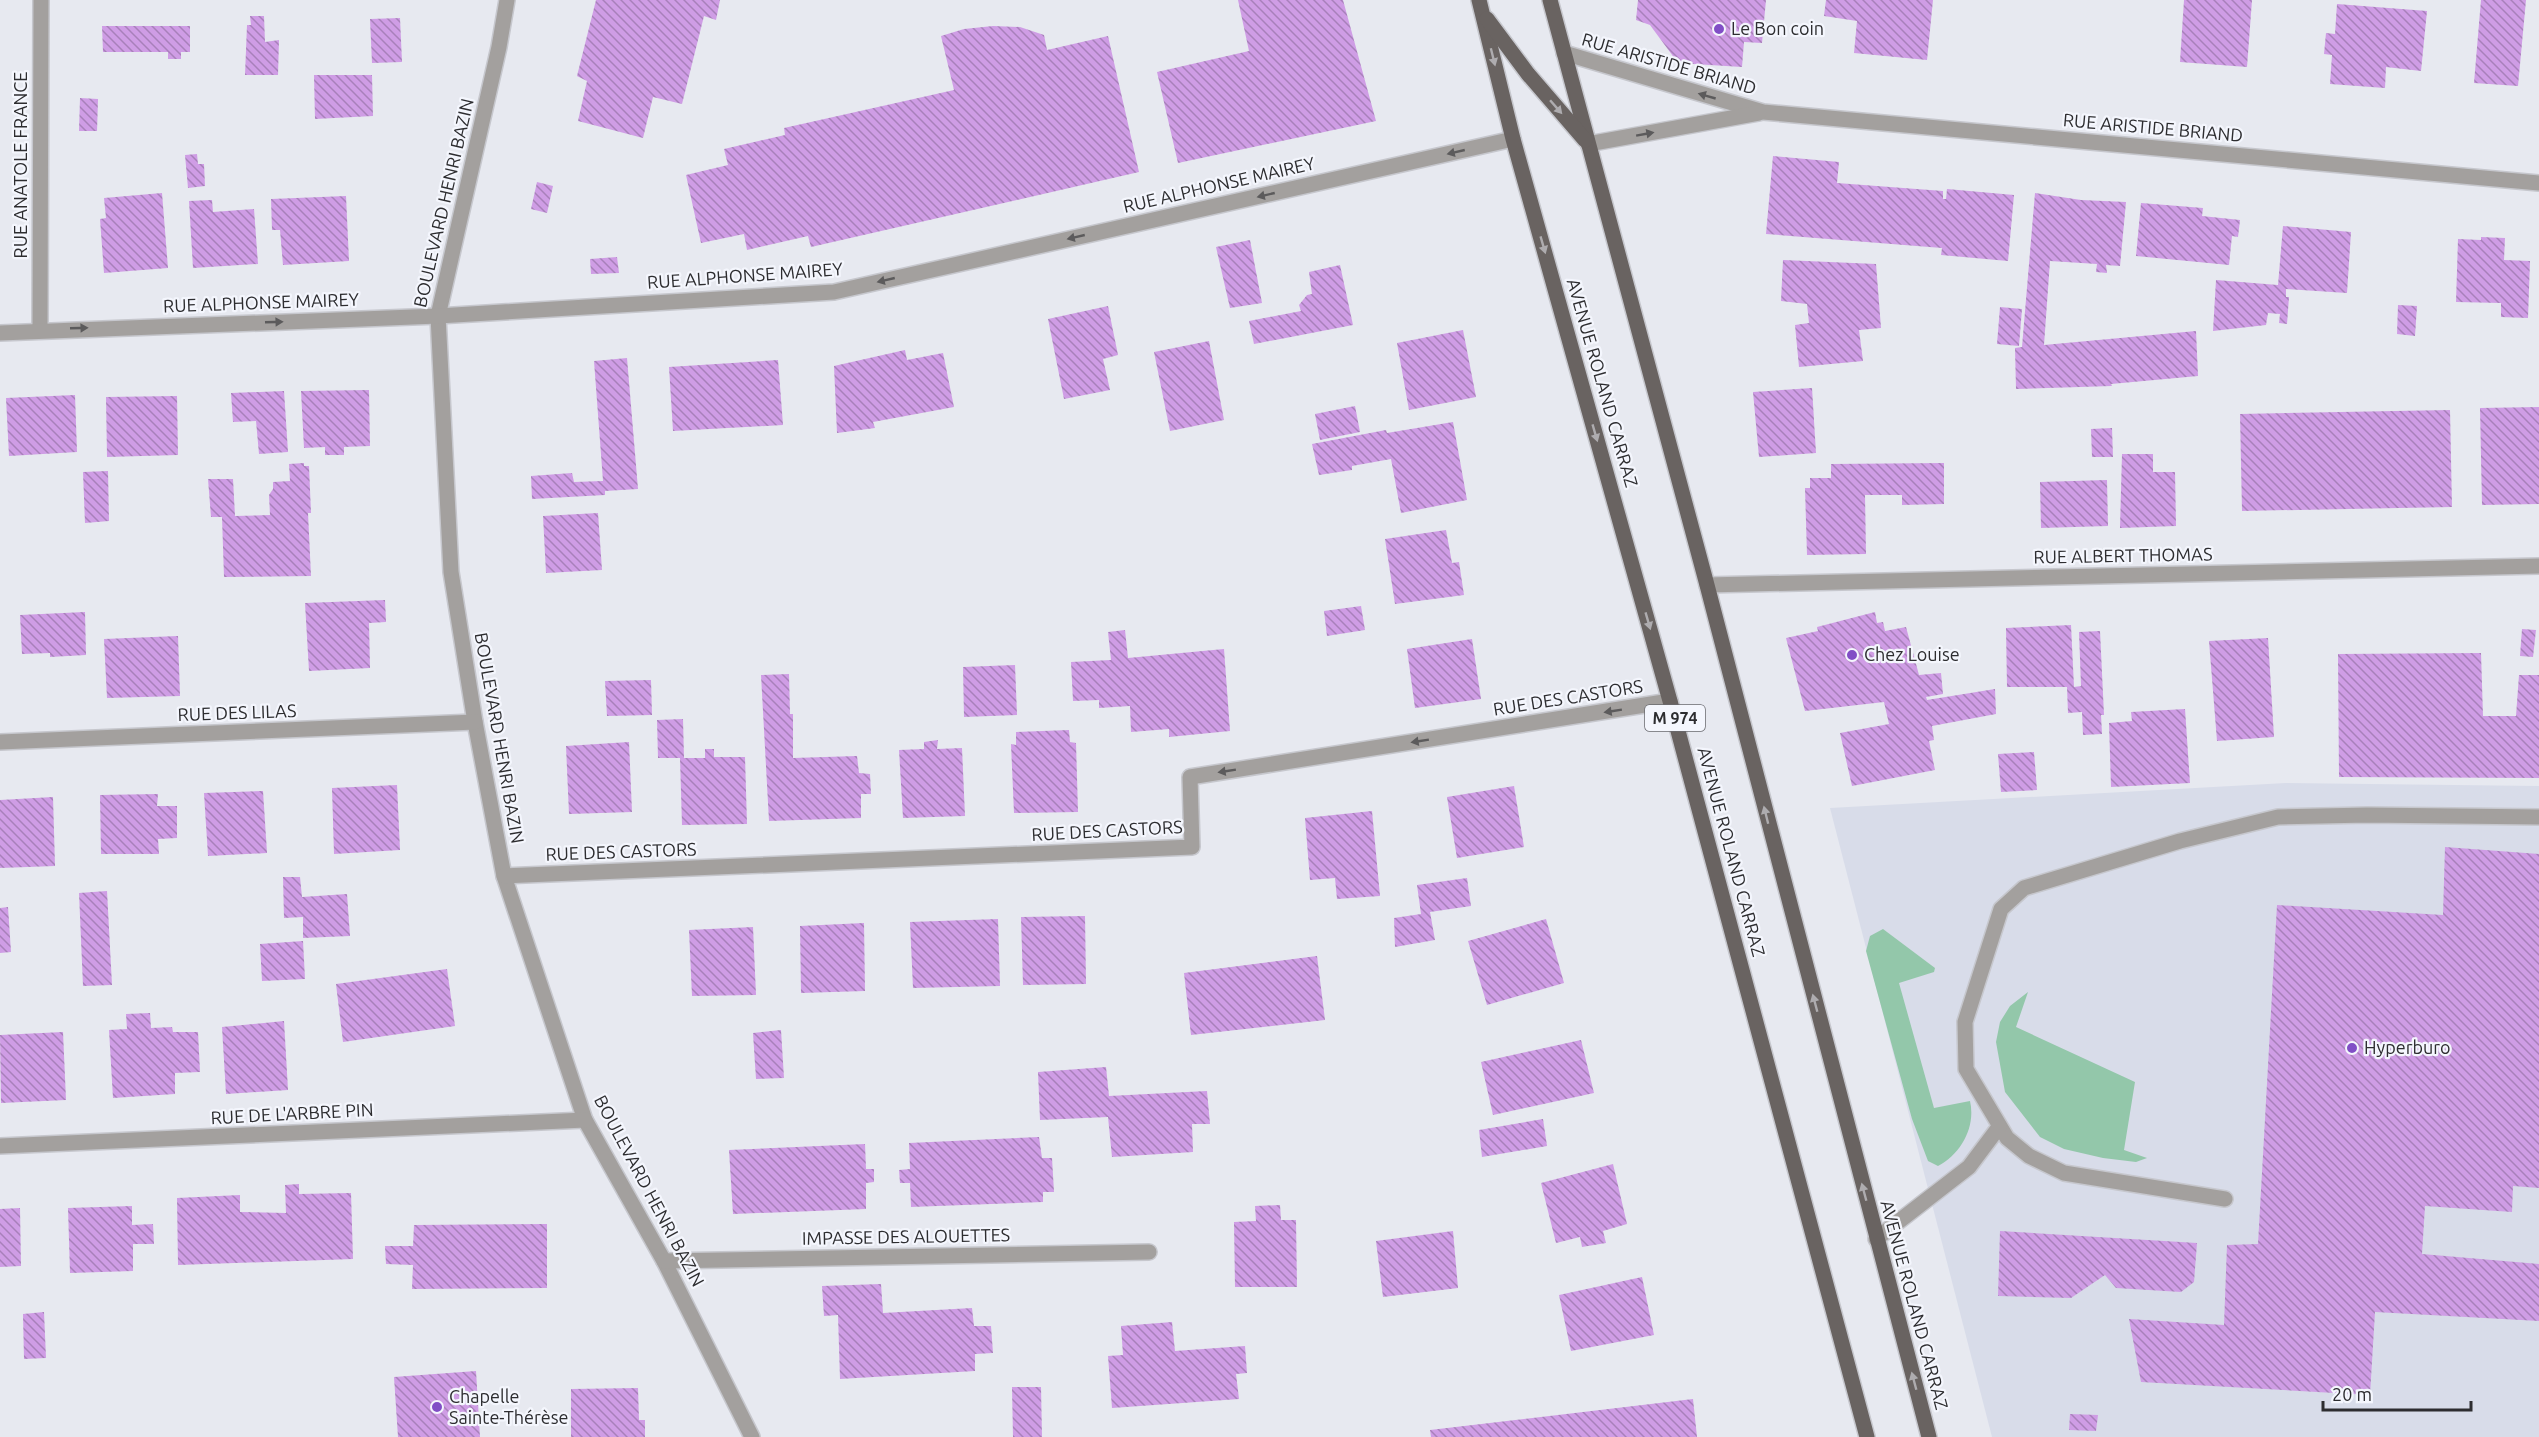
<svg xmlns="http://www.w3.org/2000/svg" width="2539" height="1437" viewBox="0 0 2539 1437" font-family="Ubuntu,sans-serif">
<defs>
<pattern id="building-back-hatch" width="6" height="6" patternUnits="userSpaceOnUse" patternTransform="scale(1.5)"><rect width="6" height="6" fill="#cf9de5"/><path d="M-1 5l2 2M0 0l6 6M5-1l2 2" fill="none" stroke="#a880ba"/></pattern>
</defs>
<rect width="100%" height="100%" fill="#e7e9f0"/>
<!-- built -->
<path fill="#d8dce9" d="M 2286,783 L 2539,786 L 2539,1437 L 1992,1437 L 1830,808 Z"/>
<!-- grass -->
<g fill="#93c7aa">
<path d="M 1883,929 L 1935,968 L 1934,972 L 1899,983 L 1934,1108 L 1970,1101 C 1976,1127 1961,1154 1938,1166 L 1928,1161 L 1912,1119 L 1866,951 L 1870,936 Z"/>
<path d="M 2028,992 L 2016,1027 L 2135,1082 L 2124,1150 L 2147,1158 L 2136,1162 L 2103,1158 L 2064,1149 L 2040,1137 L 2005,1092 L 1996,1042 L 2000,1022 L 2010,1006 Z"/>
</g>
<!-- building -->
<g fill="url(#building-back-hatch)">
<path d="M 596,0 L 720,0 L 716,20 L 704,16 L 682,104 L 653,97 L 643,138 L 578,121 L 587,81 L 577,76 Z"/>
<path d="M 1238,0 L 1343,0 L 1376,121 L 1178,163 L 1157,72 L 1249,51 Z"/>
<path d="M 1638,0 L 1766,0 L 1762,43 L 1744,42 L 1742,67 L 1678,63 L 1650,25 L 1636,20 Z"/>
<path d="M 1826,0 L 1933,0 L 1927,60 L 1854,53 L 1857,21 L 1824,16 Z"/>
<path d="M 2184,0 L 2252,0 L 2247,67 L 2180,62 Z"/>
<path d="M 2481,0 L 2526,0 L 2518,86 L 2474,83 Z"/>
<path d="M 2337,4 L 2427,11 L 2421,71 L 2386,67 L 2385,88 L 2330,84 L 2332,55 L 2324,54 L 2326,33 L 2335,34 Z"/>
<path d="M 250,16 L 264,16 L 265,42 L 279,40 L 278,75 L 245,75 L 247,25 L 251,25 Z"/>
<path d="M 400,18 L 402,62 L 372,63 L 370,19 Z"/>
<path d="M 102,26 L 190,26 L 190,52 L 181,52 L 181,59 L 168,59 L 168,52 L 103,52 Z"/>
<path d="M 993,26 L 1020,27 L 1044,35 L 1047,50 L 1108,36 L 1139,172 L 811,247 L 808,236 L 747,250 L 744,234 L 701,243 L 686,175 L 728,165 L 724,149 L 785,135 L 784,128 L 954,90 L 941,36 L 964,29 Z"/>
<path d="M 314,75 L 372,75 L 373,116 L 315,119 Z"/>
<path d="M 80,98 L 98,99 L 97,131 L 79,131 Z"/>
<path d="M 197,154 L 198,164 L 204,164 L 205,186 L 188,188 L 185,155 Z"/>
<path d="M 1773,156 L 1839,162 L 1837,183 L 1943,191 L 1943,199 L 1946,199 L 1947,189 L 2014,195 L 2008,261 L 1941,255 L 1942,248 L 1766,234 Z"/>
<path d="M 537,182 L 553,186 L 547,213 L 531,209 Z"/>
<path d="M 162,193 L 168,268 L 104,273 L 100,219 L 106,218 L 104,198 Z"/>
<path d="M 2035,193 L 2081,200 L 2126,202 L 2120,266 L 2106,265 L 2107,273 L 2096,272 L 2097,264 L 2050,261 L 2044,345 L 2196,331 L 2198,376 L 2111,384 L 2112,386 L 2016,389 L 2015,348 L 2022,347 Z"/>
<path d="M 346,196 L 349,261 L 283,265 L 280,230 L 272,230 L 271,199 Z"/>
<path d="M 212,200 L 213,212 L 254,209 L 258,264 L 193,268 L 189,201 Z"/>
<path d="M 2141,203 L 2203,208 L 2202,216 L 2240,220 L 2238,237 L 2232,236 L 2229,265 L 2136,256 Z"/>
<path d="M 2283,226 L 2351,232 L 2347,293 L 2286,289 L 2286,297 L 2289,297 L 2287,324 L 2279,323 L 2280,314 L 2268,313 L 2266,325 L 2213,331 L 2216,280 L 2278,285 Z"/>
<path d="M 2481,237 L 2505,238 L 2504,260 L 2530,261 L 2528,318 L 2501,317 L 2501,303 L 2456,302 L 2458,239 L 2481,240 Z"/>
<path d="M 1250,240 L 1262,303 L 1230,308 L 1216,247 Z"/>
<path d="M 617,257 L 619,273 L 591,274 L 590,259 Z"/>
<path d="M 1783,260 L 1876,264 L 1881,328 L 1859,330 L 1863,361 L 1799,367 L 1795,325 L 1809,323 L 1807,304 L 1781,301 Z"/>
<path d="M 1340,265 L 1353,325 L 1254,344 L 1249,321 L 1301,311 L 1299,305 L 1307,295 L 1312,294 L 1309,272 Z"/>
<path d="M 2398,305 L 2417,306 L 2415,336 L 2397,334 Z"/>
<path d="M 1108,306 L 1118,355 L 1103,359 L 1110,390 L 1064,399 L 1048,319 Z"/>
<path d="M 2000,307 L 2022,309 L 2019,346 L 1997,344 Z"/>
<path d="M 1463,330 L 1476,397 L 1409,410 L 1397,343 Z"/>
<path d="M 1209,341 L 1224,420 L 1170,431 L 1154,352 Z"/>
<path d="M 905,350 L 907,360 L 943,353 L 954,407 L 873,422 L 875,428 L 837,433 L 834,366 Z"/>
<path d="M 627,358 L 638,489 L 605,491 L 605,495 L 532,499 L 531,476 L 572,473 L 574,482 L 603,481 L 594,361 Z"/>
<path d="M 778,360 L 783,425 L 673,431 L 669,367 Z"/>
<path d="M 1812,388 L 1816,453 L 1759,457 L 1753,392 Z"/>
<path d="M 369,390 L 370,446 L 344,447 L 344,455 L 325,455 L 325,447 L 304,448 L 301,391 Z"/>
<path d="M 284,391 L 288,452 L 259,454 L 256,421 L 233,422 L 231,393 Z"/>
<path d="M 75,395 L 77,452 L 9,456 L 6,398 Z"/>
<path d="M 177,396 L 178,455 L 107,457 L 106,397 Z"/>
<path d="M 1355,406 L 1360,432 L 1320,440 L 1315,414 Z"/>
<path d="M 2539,407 L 2539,504 L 2482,505 L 2480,408 Z"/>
<path d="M 2450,410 L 2452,507 L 2242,511 L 2240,414 Z"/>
<path d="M 1453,422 L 1467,500 L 1401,513 L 1391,459 L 1352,466 L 1352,470 L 1319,475 L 1312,444 L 1386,430 L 1387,433 Z"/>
<path d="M 2112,428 L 2113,457 L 2092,457 L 2091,429 Z"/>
<path d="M 2122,454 L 2153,454 L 2153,472 L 2175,472 L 2176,526 L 2120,528 Z"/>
<path d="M 304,463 L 304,466 L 309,466 L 311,513 L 308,513 L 311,576 L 224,577 L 222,517 L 211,517 L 208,479 L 233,479 L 235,516 L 270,515 L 269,495 L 273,489 L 273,482 L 290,481 L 289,464 Z"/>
<path d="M 1944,463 L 1944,504 L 1902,505 L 1902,495 L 1865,495 L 1866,554 L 1807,555 L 1805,488 L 1810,488 L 1810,478 L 1831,478 L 1831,464 Z"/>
<path d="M 108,471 L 109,521 L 85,523 L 83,472 Z"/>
<path d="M 2107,480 L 2108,526 L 2041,528 L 2040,482 Z"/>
<path d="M 598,513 L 602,570 L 546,573 L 543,516 Z"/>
<path d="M 1446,530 L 1452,563 L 1459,562 L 1464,595 L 1395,604 L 1385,539 Z"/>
<path d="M 385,600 L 386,622 L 369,623 L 370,668 L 309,671 L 305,603 Z"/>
<path d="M 1361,606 L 1365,630 L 1327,636 L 1324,611 Z"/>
<path d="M 85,612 L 86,655 L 50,657 L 50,653 L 22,654 L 20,615 Z"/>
<path d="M 1875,612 L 1877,623 L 1883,622 L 1885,631 L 1906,627 L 1919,675 L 1941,673 L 1943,694 L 1926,697 L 1927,700 L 1995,689 L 1996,714 L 1932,726 L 1934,740 L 1929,741 L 1935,770 L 1852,786 L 1840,733 L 1889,724 L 1884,702 L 1805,711 L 1786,638 L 1818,631 L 1817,627 Z"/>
<path d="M 2071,625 L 2074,687 L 2081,686 L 2079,632 L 2100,631 L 2104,715 L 2101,715 L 2102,734 L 2083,735 L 2082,712 L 2068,713 L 2067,687 L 2007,687 L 2006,628 Z"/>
<path d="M 2522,629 L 2536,630 L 2533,657 L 2520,656 Z"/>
<path d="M 1125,630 L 1128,658 L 1224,649 L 1230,731 L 1169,737 L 1169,729 L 1131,732 L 1130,706 L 1099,708 L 1099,700 L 1073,701 L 1071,662 L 1111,660 L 1108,632 Z"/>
<path d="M 178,636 L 180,696 L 107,698 L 104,639 Z"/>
<path d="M 2268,638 L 2274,737 L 2217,741 L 2209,641 Z"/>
<path d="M 1472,639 L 1481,699 L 1415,708 L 1407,649 Z"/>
<path d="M 2481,653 L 2483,716 L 2516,716 L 2519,675 L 2539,675 L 2539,778 L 2339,777 L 2338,654 Z"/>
<path d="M 1015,665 L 1017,715 L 964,717 L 963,667 Z"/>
<path d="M 789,674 L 790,714 L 793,714 L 793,758 L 857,756 L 859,773 L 870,774 L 871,794 L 861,794 L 861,818 L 769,821 L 761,675 Z"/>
<path d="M 651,680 L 652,715 L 607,716 L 605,681 Z"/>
<path d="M 2185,709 L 2190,783 L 2111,787 L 2109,723 L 2132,721 L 2131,712 Z"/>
<path d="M 683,719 L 684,758 L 705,758 L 705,749 L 714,749 L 714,757 L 745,757 L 747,824 L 682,825 L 680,758 L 658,758 L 657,720 Z"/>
<path d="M 1069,730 L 1070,742 L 1076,743 L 1078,812 L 1014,813 L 1011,744 L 1016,745 L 1016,732 Z"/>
<path d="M 938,740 L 937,749 L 962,748 L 965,816 L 903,818 L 899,750 L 924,749 L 924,742 Z"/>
<path d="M 629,742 L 632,812 L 569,814 L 566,746 Z"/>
<path d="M 2034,752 L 2037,790 L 2001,792 L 1998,754 Z"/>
<path d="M 397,785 L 400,850 L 334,854 L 332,788 Z"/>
<path d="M 1514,786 L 1524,847 L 1457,858 L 1447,797 Z"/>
<path d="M 263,791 L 267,853 L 208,856 L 204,793 Z"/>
<path d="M 158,794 L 157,806 L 177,806 L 177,838 L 158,839 L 159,854 L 101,854 L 100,795 Z"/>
<path d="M 53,797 L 55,866 L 0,868 L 0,800 Z"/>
<path d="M 1372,811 L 1380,896 L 1337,899 L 1335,878 L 1310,880 L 1305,818 Z"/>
<path d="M 2445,847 L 2539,854 L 2539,1188 L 2513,1186 L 2512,1212 L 2425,1206 L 2422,1254 L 2539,1264 L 2539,1321 L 2375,1312 L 2370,1395 L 2141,1382 L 2129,1319 L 2224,1325 L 2227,1245 L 2258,1244 L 2277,905 L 2443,915 Z"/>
<path d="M 283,877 L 300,877 L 302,897 L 347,894 L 350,936 L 303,938 L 303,917 L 284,918 Z"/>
<path d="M 1467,878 L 1471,906 L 1430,912 L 1435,940 L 1395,947 L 1394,918 L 1421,914 L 1417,885 Z"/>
<path d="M 107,891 L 112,985 L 83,986 L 79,893 Z"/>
<path d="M 8,907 L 11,952 L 0,953 L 0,908 Z"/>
<path d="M 1085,916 L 1086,984 L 1023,985 L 1021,917 Z"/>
<path d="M 998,919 L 1000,986 L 913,988 L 910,922 Z"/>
<path d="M 1546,919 L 1564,983 L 1487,1005 L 1468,941 Z"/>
<path d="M 864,923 L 865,991 L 801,993 L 800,926 Z"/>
<path d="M 753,927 L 756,995 L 692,996 L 689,930 Z"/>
<path d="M 303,941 L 305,979 L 262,981 L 260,944 Z"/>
<path d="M 1317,956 L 1325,1020 L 1191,1035 L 1184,973 Z"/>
<path d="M 447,969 L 455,1026 L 343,1042 L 336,984 Z"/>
<path d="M 150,1013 L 151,1028 L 172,1027 L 173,1032 L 198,1032 L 200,1072 L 175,1073 L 175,1094 L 113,1098 L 109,1030 L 127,1029 L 126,1014 Z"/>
<path d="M 284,1021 L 288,1090 L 226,1094 L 222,1027 Z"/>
<path d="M 781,1030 L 784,1078 L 756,1079 L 753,1033 Z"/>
<path d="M 63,1032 L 66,1100 L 1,1103 L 0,1035 Z"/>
<path d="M 1581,1040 L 1594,1093 L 1493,1115 L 1481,1062 Z"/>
<path d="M 1106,1067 L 1109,1096 L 1207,1091 L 1210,1124 L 1192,1124 L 1193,1152 L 1112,1157 L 1108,1117 L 1040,1120 L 1038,1072 Z"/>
<path d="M 1543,1119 L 1547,1146 L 1482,1157 L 1479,1130 Z"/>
<path d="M 1039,1137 L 1042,1158 L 1052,1158 L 1054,1192 L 1043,1192 L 1043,1202 L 911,1207 L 910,1183 L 900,1183 L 899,1170 L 910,1169 L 909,1143 Z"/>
<path d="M 865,1144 L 866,1169 L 874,1169 L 874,1182 L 866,1183 L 866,1209 L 733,1214 L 729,1150 Z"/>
<path d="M 1613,1164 L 1627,1224 L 1603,1231 L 1606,1243 L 1582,1247 L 1580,1237 L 1556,1243 L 1541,1183 Z"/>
<path d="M 299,1184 L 299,1194 L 351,1193 L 353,1259 L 178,1265 L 177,1198 L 240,1195 L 240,1212 L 286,1213 L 285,1185 Z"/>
<path d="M 1280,1205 L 1281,1220 L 1296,1220 L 1297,1287 L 1235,1287 L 1234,1222 L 1256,1221 L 1255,1206 Z"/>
<path d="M 132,1206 L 132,1225 L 153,1224 L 154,1244 L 133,1244 L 133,1271 L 70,1273 L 68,1208 Z"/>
<path d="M 20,1208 L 21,1266 L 0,1267 L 0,1209 Z"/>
<path d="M 547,1224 L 547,1288 L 412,1289 L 413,1265 L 386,1264 L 385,1246 L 413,1246 L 414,1225 Z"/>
<path d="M 1453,1231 L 1458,1288 L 1383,1297 L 1376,1241 Z"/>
<path d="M 2000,1231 L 2197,1243 L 2194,1282 L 2181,1292 L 2116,1288 L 2105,1275 L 2071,1298 L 1998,1296 Z"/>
<path d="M 1642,1277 L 1654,1335 L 1571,1351 L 1559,1295 Z"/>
<path d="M 881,1284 L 883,1313 L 972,1308 L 974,1326 L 991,1326 L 993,1353 L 975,1354 L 975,1371 L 840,1379 L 838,1315 L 824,1316 L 822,1286 Z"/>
<path d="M 44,1312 L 46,1358 L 24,1359 L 23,1314 Z"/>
<path d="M 1172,1322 L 1175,1351 L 1245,1346 L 1247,1373 L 1236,1374 L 1239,1399 L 1112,1408 L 1108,1356 L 1123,1355 L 1121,1326 Z"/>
<path d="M 476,1371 L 480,1437 L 398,1437 L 394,1377 Z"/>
<path d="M 1012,1387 L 1041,1387 L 1042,1437 L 1013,1437 Z"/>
<path d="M 638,1388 L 639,1420 L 645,1420 L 645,1437 L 571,1437 L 571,1389 Z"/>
<path d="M 1693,1399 L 1697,1437 L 1431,1437 L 1430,1430 Z"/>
<path d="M 2070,1414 L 2098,1415 L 2096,1431 L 2069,1430 Z"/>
</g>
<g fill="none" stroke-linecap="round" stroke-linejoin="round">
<defs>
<g id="service">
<path d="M 2225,1199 L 2064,1173 L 2029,1156 L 2007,1138 L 1966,1069 L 1965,1022 L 2001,909 L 2024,888 L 2180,841 L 2278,817 L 2367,815 L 2539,817"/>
<path d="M 1876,1239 L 1969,1167 L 1999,1127"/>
</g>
<g id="minor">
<path d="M 507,0 L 499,47 L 438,316 L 451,572 L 475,722 L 504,876 L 585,1120 L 664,1261 L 752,1437"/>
<path d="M 1564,53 L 1763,112 L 2539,183"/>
<path d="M 1588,144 L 1759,113"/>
<path d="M 40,330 L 41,0"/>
<path d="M 0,333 L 438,316 L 834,292 L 1513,139"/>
<path d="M 1707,585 L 2539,566"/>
<path d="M 0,742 L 475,722"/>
<path d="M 504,876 L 1192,847 L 1190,777 L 1670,701"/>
<path d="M 0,1146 L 585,1120"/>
<path d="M 664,1261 L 1149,1252"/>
</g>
<g id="primary">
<path d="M 1479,0 L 1513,139 L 1670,701 L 1867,1437"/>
<path d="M 1550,0 L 1707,585 L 1929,1437"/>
<path d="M 1487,19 L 1528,74 L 1585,140"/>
</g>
</defs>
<!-- service casing -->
<use href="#service" stroke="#c6c7cd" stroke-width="18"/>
<!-- minor casing -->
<use href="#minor" stroke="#c6c7cd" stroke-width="18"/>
<!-- primary casing -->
<use href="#primary" stroke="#c6c7cd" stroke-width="18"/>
<!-- service -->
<use href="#service" stroke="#a3a09e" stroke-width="15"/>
<!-- minor -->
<use href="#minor" stroke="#a3a09e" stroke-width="15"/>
<!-- primary -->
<use href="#primary" stroke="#696361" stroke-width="15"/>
</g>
<!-- one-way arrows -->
<defs><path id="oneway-solid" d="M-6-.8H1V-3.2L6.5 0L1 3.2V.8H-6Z" transform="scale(1.5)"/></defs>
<g fill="#aeacaf">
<use href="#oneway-solid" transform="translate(1493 57) rotate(76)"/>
<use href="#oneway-solid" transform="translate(1556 107) rotate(49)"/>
<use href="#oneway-solid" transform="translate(1543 245) rotate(74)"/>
<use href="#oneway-solid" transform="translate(1595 433) rotate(74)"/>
<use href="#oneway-solid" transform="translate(1648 621) rotate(74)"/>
<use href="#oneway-solid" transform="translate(1766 815) rotate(-104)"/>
<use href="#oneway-solid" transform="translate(1815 1003) rotate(-105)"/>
<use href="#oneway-solid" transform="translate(1864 1192) rotate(-105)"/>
<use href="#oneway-solid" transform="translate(1914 1381) rotate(-105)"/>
</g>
<g fill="#5c5b5c">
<use href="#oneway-solid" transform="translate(1707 96) rotate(-164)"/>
<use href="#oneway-solid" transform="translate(1645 134) rotate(-10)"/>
<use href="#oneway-solid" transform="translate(1456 152) rotate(167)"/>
<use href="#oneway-solid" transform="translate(1266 195) rotate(167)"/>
<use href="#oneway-solid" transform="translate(1076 237) rotate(167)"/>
<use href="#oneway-solid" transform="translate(886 280) rotate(167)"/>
<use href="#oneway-solid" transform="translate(274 322) rotate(-2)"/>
<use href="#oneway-solid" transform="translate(79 328) rotate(-2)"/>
<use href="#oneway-solid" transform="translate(1613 711) rotate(171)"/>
<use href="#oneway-solid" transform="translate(1420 741) rotate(171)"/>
<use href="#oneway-solid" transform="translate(1227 771) rotate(171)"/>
</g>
<!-- markers -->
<g fill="#814ec6" stroke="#f4f6fd" stroke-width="2">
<circle cx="1719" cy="29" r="6"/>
<circle cx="1852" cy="655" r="6"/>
<circle cx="2352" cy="1048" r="6"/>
<circle cx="437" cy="1407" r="6"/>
</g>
<g text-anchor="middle" stroke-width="4.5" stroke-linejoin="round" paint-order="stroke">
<!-- shield labels -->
<rect fill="#f4f6fd" stroke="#69696e" stroke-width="1.5" x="1645" y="705" width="60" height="26" rx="4.5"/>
<g font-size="16" font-weight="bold" fill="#2d2d30">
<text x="1675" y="724">M 974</text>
</g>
<!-- poi labels -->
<g font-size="18" fill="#2d2d30" stroke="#f4f6fd" text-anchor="start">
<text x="1731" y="35">Le Bon coin</text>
<text x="1864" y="661">Chez Louise</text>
<text x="2364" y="1054">Hyperburo</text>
<text x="449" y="1403">Chapelle<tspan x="449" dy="21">Sainte-Thérèse</tspan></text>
</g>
<!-- street labels -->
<g font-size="18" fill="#2d2d30" stroke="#f4f6fd">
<text transform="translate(1669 64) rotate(16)" y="6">RUE ARISTIDE BRIAND</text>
<text transform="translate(2153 128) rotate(5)" y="6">RUE ARISTIDE BRIAND</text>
<text transform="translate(21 165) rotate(-90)" y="6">RUE ANATOLE FRANCE</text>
<text transform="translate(1219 185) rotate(-13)" y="6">RUE ALPHONSE MAIREY</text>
<text transform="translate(444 203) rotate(-77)" y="6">BOULEVARD HENRI BAZIN</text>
<text transform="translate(745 276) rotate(-4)" y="6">RUE ALPHONSE MAIREY</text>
<text transform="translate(261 303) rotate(-2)" y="6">RUE ALPHONSE MAIREY</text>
<text transform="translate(1602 383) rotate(74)" y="6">AVENUE ROLAND CARRAZ</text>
<text transform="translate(2123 556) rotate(-1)" y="6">RUE ALBERT THOMAS</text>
<text transform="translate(1568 698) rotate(-9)" y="6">RUE DES CASTORS</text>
<text transform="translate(237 713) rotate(-2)" y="6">RUE DES LILAS</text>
<text transform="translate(499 738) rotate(80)" y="6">BOULEVARD HENRI BAZIN</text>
<text transform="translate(1107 831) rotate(-3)" y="6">RUE DES CASTORS</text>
<text transform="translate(621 852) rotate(-2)" y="6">RUE DES CASTORS</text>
<text transform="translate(1731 852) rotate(75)" y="6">AVENUE ROLAND CARRAZ</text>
<text transform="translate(292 1114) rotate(-3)" y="6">RUE DE L'ARBRE PIN</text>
<text transform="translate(649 1191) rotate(62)" y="6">BOULEVARD HENRI BAZIN</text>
<text transform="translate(906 1237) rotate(-1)" y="6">IMPASSE DES ALOUETTES</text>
<text transform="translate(1914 1305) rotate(75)" y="6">AVENUE ROLAND CARRAZ</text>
</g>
</g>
<!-- scale -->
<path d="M2323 1401v9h148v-9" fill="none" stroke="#2d2d30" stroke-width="3"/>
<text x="2332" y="1401" font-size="18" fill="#2d2d30" stroke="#f4f6fd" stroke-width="4.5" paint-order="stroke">20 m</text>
</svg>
